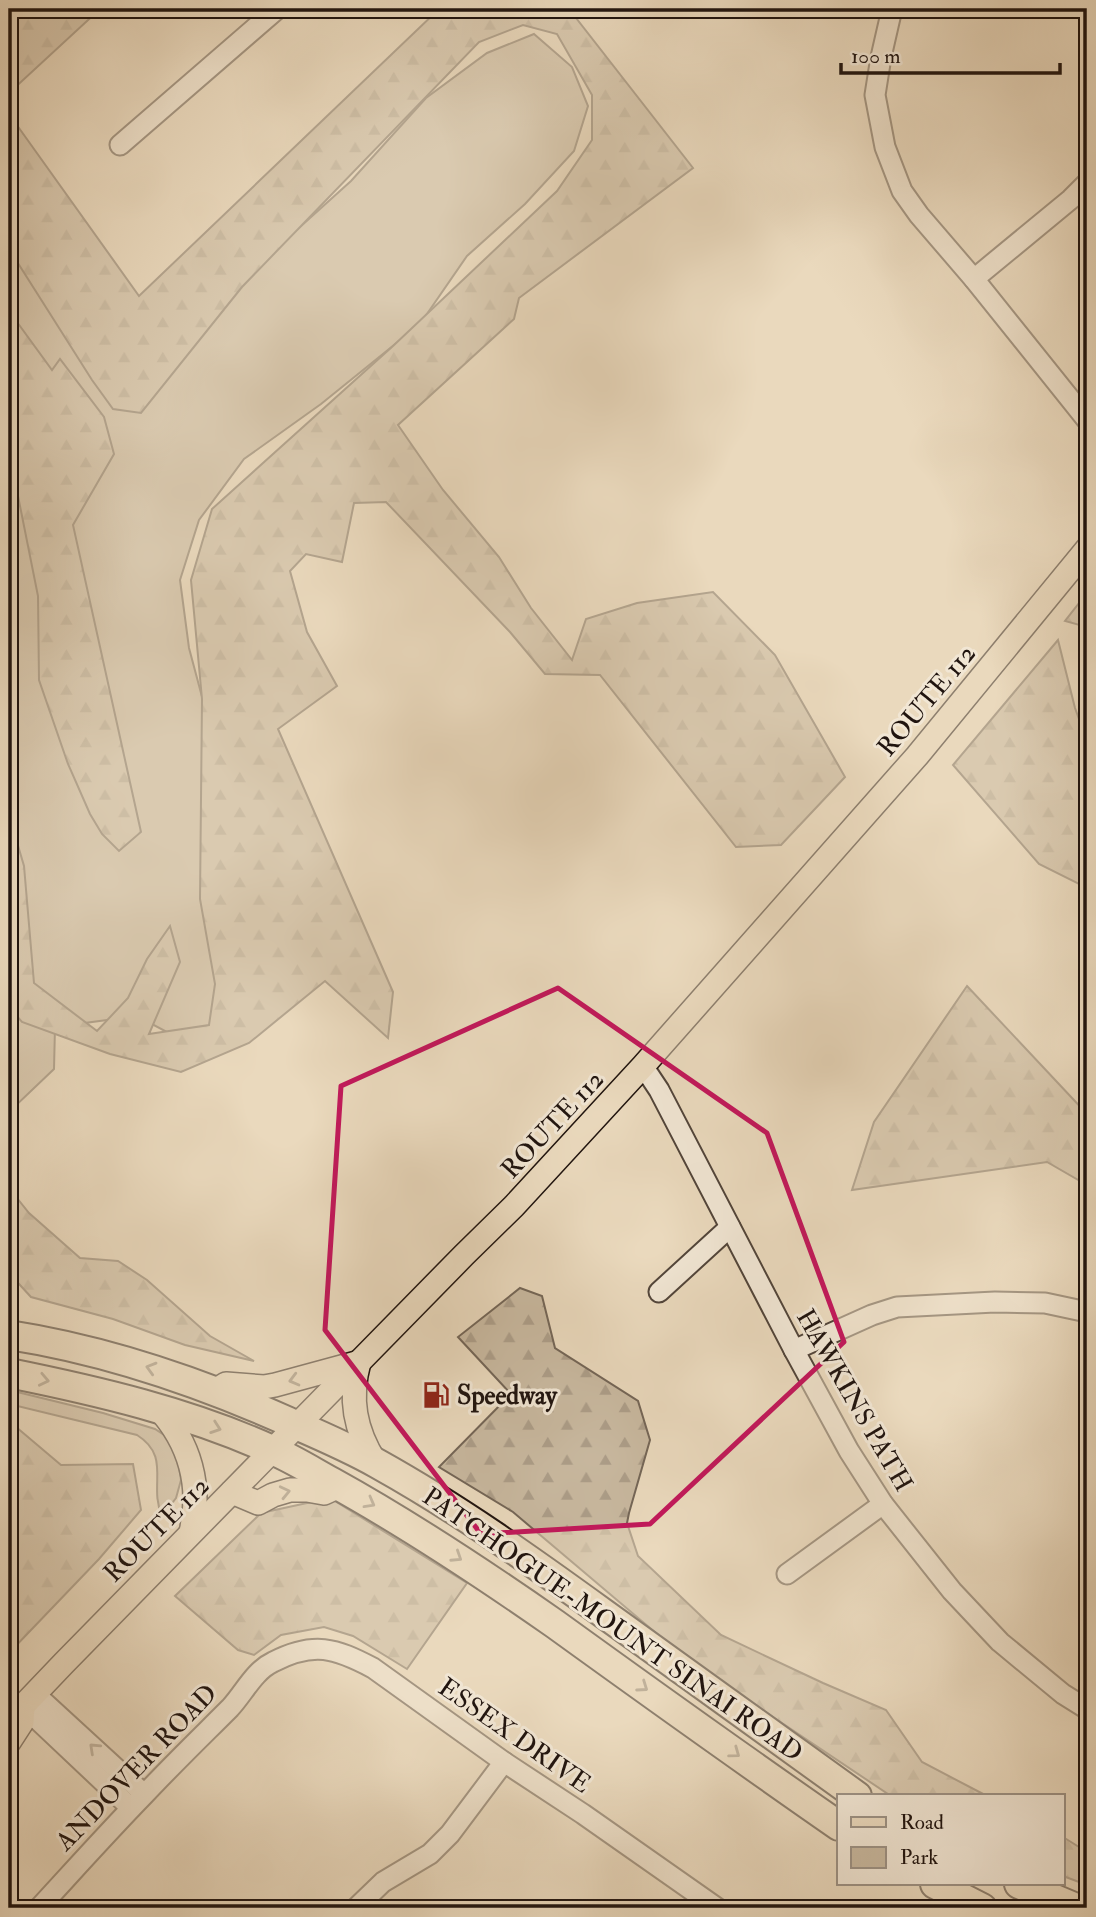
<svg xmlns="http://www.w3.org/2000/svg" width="1096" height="1917" viewBox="0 0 1096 1917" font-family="'IM FELL Double Pica',serif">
<defs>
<pattern id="forest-firs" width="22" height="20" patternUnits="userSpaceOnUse" patternTransform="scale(1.75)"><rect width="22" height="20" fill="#c8b89f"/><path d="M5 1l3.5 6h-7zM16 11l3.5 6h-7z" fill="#ac9d88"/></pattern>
</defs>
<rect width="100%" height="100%" fill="#ead9bd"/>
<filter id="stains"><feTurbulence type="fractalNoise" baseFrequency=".00286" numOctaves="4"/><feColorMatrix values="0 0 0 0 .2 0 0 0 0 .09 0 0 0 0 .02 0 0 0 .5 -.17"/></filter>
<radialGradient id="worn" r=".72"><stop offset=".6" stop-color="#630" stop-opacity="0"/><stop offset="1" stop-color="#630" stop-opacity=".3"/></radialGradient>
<!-- green -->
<g fill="#c8b89f" stroke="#746657" stroke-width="2">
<path d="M 534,34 L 572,67 L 588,106 L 574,151 L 525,204 L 467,256 L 420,324 L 321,404 L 244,459 L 199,520 L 180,580 L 189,648 L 209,723 L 225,1048 L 193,1046 L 137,1016 L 55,1027 L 54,1069 L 9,1112 L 9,217 L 89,346 L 260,263 L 351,181 L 426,98 L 487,53 Z"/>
<path d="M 9,1390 L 103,1413 L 155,1429 L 170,1439 L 176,1446 L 181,1480 L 176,1498 L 162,1516 C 148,1485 172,1457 137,1435 L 9,1404 Z"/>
</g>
<!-- forest -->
<g fill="url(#forest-firs)" stroke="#746657" stroke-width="2">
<path d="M 9,9 L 100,9 L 9,93 Z"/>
<path d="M 439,9 L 569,9 L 693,168 L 519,298 L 514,319 L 398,425 L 443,490 L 499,557 L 531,608 L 572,660 L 586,619 L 637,603 L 713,592 L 775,655 L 845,777 L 781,845 L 736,847 L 600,675 L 545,674 L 510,632 L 386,502 L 354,503 L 342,562 L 306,554 L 290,571 L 307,632 L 337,686 L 278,729 L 393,992 L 388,1038 L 325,981 L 249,1043 L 181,1072 L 110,1054 L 22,1022 L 9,1007 L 9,815 L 24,866 L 34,983 L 97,1031 L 128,998 L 147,959 L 170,926 L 180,962 L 149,1034 L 209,1025 L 215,984 L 200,899 L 202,699 L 191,580 L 212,509 L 393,346 L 557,191 L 592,140 L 592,95 L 557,34 L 523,25 L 479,42 L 242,287 L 141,413 L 113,409 L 92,380 L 9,249 L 9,114 L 139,296 Z"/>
<path d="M 9,311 L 52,370 L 60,359 L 104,417 L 114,454 L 73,525 L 141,832 L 119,851 L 102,834 L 90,814 L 68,764 L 39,680 L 38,596 L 15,481 L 9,466 Z"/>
<path d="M 1087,593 L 1087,622 L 1083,626 L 1065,621 Z"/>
<path d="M 1058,640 L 1075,708 L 1087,741 L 1087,888 L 1039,864 L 953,765 Z"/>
<path d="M 967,986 L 1087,1114 L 1087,1185 L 1047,1162 L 852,1190 L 874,1122 Z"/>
<path d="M 9,1188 L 29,1213 L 80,1258 L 118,1261 L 147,1280 L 210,1336 L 254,1361 L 185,1345 L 113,1319 L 31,1297 L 9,1273 Z"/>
<path d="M 520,1288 L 542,1296 L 555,1348 L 638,1401 L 650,1440 L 629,1513 L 627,1523 L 638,1556 L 721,1635 L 823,1683 L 886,1710 L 922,1762 L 987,1796 L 891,1796 L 689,1661 L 513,1512 L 439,1467 L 511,1394 L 458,1337 Z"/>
<path d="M 9,1421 L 61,1465 L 133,1464 L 141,1510 L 99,1559 L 9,1653 Z"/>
<path d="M 330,1498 L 467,1583 L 407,1669 L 353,1636 L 324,1627 L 281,1635 L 254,1655 L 238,1650 L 175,1596 L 261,1513 Z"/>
<path d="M 1063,1837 L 1087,1852 L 1087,1885 L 1063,1876 Z"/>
</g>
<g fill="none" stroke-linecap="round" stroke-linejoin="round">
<defs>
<g id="minor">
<path d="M 892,9 L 881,57 L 875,95 L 885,147 L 902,191 L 919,215 L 974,279 L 1087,420"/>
<path d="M 120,145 L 277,9"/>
<path d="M 974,279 L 1071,199 L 1087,183"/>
<path d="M 643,1066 L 659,1090 L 794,1350 L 849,1451 L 883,1504 L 952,1591 L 1000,1642 L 1063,1694 L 1087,1709"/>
<path d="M 659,1292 L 730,1227"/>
<path d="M 794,1350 L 872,1315 L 897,1307 L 995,1302 L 1045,1303 L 1087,1312"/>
<path d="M 787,1574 L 883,1504"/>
<path d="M 35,1694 L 144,1794"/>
<path d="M 23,1706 L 131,1808"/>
<path d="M 39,1908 C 74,1870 108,1832 144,1795 C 172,1765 201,1737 230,1708 C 244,1693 254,1671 273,1662 C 314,1641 335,1648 373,1668 L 504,1762 L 583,1814 L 717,1908"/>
<path d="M 356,1908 L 383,1882 L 430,1854 L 450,1834 L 504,1762"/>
</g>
<g id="major">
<path d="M 359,1362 C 349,1399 355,1430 375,1462"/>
<path d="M 215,1391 L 226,1384 L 264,1387 L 275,1385 L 356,1363"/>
<path d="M 158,1408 C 190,1443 202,1486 191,1532"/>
<path d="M 232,1492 L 258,1503 L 273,1495 L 290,1490 L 307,1490 L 324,1493 L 339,1486"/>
<path d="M 9,1710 L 23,1706 L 64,1663 L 464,1255 L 514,1206 L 643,1066 L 917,756 L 1087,549"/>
<path d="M 9,1742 L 22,1722 L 23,1706"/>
</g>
<g id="highway">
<path d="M 9,1335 C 106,1350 197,1381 287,1421 C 317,1434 348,1447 378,1464 C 457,1508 530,1560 603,1613 C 688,1674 772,1735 857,1796"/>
<path d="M 9,1373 C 98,1391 188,1412 272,1450 C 293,1459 312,1471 332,1482 C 410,1525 482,1573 555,1624 C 649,1692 744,1760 839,1826"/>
<path d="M 935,1884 L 982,1908"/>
<path d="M 1019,1884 L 1076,1908"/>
</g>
</defs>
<!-- minor casing -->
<use href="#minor" stroke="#52453a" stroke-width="23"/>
<!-- major casing -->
<use href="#major" stroke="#20140f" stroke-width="26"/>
<!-- highway casing -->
<use href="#highway" stroke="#20140f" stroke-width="32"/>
<!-- minor -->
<use href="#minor" stroke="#f1e6d4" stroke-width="19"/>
<!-- major -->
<use href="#major" stroke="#ead9bd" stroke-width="23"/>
<!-- highway -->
<use href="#highway" stroke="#ead9bd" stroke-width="28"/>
</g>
<!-- one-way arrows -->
<defs><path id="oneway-chevron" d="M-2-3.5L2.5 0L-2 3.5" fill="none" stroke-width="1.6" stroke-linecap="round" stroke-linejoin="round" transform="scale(1.75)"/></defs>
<g stroke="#8f806f">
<use href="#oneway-chevron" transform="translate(151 1368) rotate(-164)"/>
<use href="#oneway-chevron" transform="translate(44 1380) rotate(12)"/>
<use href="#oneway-chevron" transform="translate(294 1380) rotate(165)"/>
<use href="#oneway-chevron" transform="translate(216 1428) rotate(19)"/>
<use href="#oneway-chevron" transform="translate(285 1492) rotate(-13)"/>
<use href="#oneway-chevron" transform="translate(370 1503) rotate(29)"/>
<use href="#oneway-chevron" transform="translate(457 1557) rotate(33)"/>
<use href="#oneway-chevron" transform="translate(643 1687) rotate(35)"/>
<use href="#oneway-chevron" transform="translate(735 1753) rotate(36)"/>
</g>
<use stroke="#93887b" href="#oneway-chevron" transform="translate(94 1748) rotate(-137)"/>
<!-- marked area -->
<path d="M0 0H1096V1917H0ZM 558,988 L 767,1133 L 844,1342 L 650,1524 L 481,1534 L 325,1330 L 341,1086 Z" fill="#ead9bd" fill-opacity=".55" fill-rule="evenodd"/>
<path fill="none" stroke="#c2185b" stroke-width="5" stroke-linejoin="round" d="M 558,988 L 767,1133 L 844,1342 L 650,1524 L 481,1534 L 325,1330 L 341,1086 Z"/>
<!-- icons -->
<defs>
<symbol id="fuel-bare" viewBox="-9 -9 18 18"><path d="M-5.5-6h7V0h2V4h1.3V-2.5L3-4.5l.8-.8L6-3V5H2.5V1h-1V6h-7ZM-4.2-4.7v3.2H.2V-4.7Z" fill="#8f2418" stroke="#f1e6d4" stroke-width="2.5" paint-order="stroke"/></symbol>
</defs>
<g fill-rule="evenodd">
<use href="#fuel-bare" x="417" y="1376" width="38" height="38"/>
</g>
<g text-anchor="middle" stroke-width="6" stroke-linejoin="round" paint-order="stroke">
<!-- street labels -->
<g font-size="26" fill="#20140f" stroke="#f1e6d4">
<text transform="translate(926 700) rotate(-50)" y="9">ROUTE 112</text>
<text transform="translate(552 1124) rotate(-47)" y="9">ROUTE 112</text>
<text transform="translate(855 1400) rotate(60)" y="9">HAWKINS PATH</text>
<text transform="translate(156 1529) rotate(-45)" y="9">ROUTE 112</text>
<text transform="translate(613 1624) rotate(35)" y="9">PATCHOGUE-MOUNT SINAI ROAD</text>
<text transform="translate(515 1735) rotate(35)" y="9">ESSEX DRIVE</text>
<text transform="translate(136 1767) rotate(-46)" y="9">ANDOVER ROAD</text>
</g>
<!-- poi labels -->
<g font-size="26" font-weight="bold" fill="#20140f" stroke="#f1e6d4" text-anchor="start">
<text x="457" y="1404">Speedway</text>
</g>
</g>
<!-- margin -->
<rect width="1096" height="1917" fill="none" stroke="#ead9bd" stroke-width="35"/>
<rect x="10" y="10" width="1075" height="1896" fill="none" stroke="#20140f" stroke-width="3.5"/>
<rect x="18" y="18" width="1061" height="1882" fill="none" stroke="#20140f" stroke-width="2"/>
<!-- legend -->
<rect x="837" y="1794" width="228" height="91" fill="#f1e6d4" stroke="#9d9285" stroke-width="2"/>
<rect x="851" y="1817" width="35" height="10" fill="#ead9bd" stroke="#9d9285" stroke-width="2"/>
<text x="900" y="1829" font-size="21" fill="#20140f">Road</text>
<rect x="851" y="1847" width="35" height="21" fill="#c8b89f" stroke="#9d9285" stroke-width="2"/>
<text x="900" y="1864" font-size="21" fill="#20140f">Park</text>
<!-- scale -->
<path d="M841 63v10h219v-10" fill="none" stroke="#20140f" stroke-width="3.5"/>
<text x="851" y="63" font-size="21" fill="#20140f" stroke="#f1e6d4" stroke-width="5" paint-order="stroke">100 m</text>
<rect width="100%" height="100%" filter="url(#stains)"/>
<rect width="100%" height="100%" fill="url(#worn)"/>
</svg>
